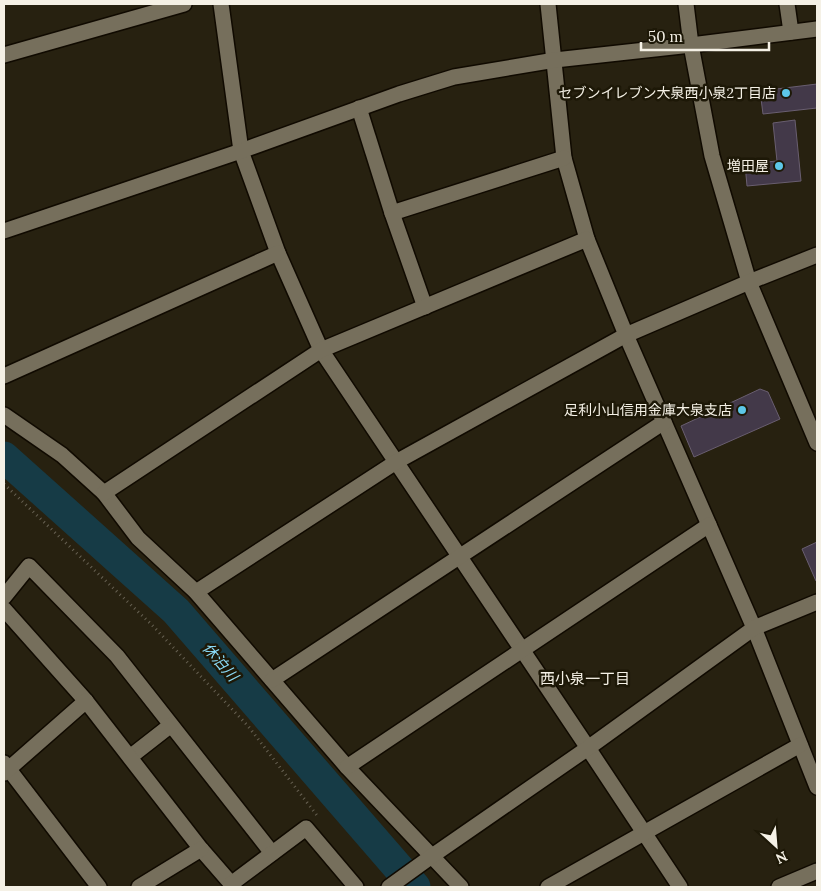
<svg xmlns="http://www.w3.org/2000/svg" width="821" height="891" viewBox="0 0 821 891" font-family="Lora,'Noto Sans JP',serif">
<rect width="100%" height="100%" fill="#272110"/>
<g fill="none" stroke-linecap="round" stroke-linejoin="round">
<!-- river -->
<path stroke="#163b46" stroke-width="31" d="M 4,457 L 176,611 L 415,887"/>
</g>
<!-- building -->
<g fill="#433949" stroke="#695e70">
<path d="M 817,84 L 817,108 L 763,114 L 760,91 Z"/>
<path d="M 795,120 L 801,181 L 747,186 L 745,164 L 777,161 L 773,123 Z"/>
<path d="M 760,389 L 768,392 L 780,419 L 694,457 L 681,426 Z"/>
<path d="M 817,542 L 817,580 L 816,581 L 802,549 Z"/>
</g>
<g fill="none" stroke-linecap="round" stroke-linejoin="round">
<defs>
<g id="minor">
<path d="M 221,4 L 241,151 L 278,253 L 321,350 L 588,748 L 680,887"/>
<path d="M 548,4 L 564,158 L 587,239 L 626,335 L 754,628 L 817,787"/>
<path d="M 686,4 L 691,45 L 712,156 L 749,282 L 817,443"/>
<path d="M 787,4 L 791,32"/>
<path d="M 4,55 L 184,4"/>
<path d="M 359,108 L 392,213"/>
<path d="M 4,231 L 241,151 L 399,94 L 454,77 L 555,60 L 691,45 L 817,29"/>
<path d="M 425,307 L 392,213 L 564,158"/>
<path d="M 4,376 L 278,253"/>
<path d="M 4,415 L 62,455 L 104,493 L 138,538 L 196,592 L 347,767 L 461,887"/>
<path d="M 104,493 L 321,350 L 587,239"/>
<path d="M 196,592 L 396,462 L 626,335 L 749,282 L 817,255"/>
<path d="M 4,597 L 29,566 L 117,656 L 272,853"/>
<path d="M 4,609 L 86,701"/>
<path d="M 272,680 L 664,422"/>
<path d="M 130,757 L 171,725"/>
<path d="M 4,763 L 99,887"/>
<path d="M 347,767 L 709,525"/>
<path d="M 4,773 L 86,701 L 201,849 L 234,887"/>
<path d="M 231,884 L 306,828 L 356,887"/>
<path d="M 139,887 L 201,849"/>
<path d="M 389,887 L 432,856 L 588,748 L 754,628 L 817,602"/>
<path d="M 548,887 L 800,745"/>
<path d="M 779,887 L 817,871"/>
</g>
</defs>
<!-- minor casing -->
<use href="#minor" stroke="#100a00" stroke-width="18"/>
<!-- path -->
<path stroke="#686253" stroke-width="3" stroke-dasharray="1 4" stroke-linecap="butt" d="M 4,484 L 152,625 L 248,726 L 319,818"/>
<!-- minor -->
<use href="#minor" stroke="#766f5c" stroke-width="15"/>
</g>
<!-- markers -->
<g fill="#5dc7e8" stroke="#1d1807" stroke-width="2">
<circle cx="786" cy="93" r="5"/>
<circle cx="779" cy="166" r="5"/>
<circle cx="742" cy="410" r="5"/>
</g>
<g text-anchor="middle" stroke-width="5" stroke-linejoin="round" paint-order="stroke">
<!-- poi labels -->
<g font-size="14" fill="#f5f1e6" stroke="#1d1807" text-anchor="end">
<text x="776" y="98">セブンイレブン大泉西小泉2丁目店</text>
<text x="769" y="171">増田屋</text>
<text x="732" y="415">足利小山信用金庫大泉支店</text>
</g>
<!-- water labels -->
<g font-size="15" font-style="italic" fill="#8adaf6" stroke="#1d1807">
<text transform="translate(220 662) rotate(49)" y="5">休泊川</text>
</g>
<!-- neighbourhood labels -->
<g font-size="15" fill="#f5f1e6" stroke="#1d1807">
<text x="585" y="684">西小泉一丁目</text>
</g>
</g>
<!-- border -->
<rect width="821" height="891" fill="none" stroke="#f5f1e6" stroke-width="10"/>
<!-- north arrow -->
<g transform="translate(776 846) rotate(154)" stroke="#1d1807" stroke-width="4" paint-order="stroke">
<path d="M0-4L9 19L0 12L-9 19Z" fill="#f5f1e6"/>
<text y="-8" font-size="14" font-weight="bold" text-anchor="middle" fill="#f5f1e6">N</text>
</g>
<!-- scale -->
<path d="M641 42v8h128v-8" fill="none" stroke="#f5f1e6" stroke-width="2.5"/>
<text x="648" y="42" font-size="15" fill="#f5f1e6" stroke="#1d1807" stroke-width="4" paint-order="stroke">50 m</text>
</svg>
